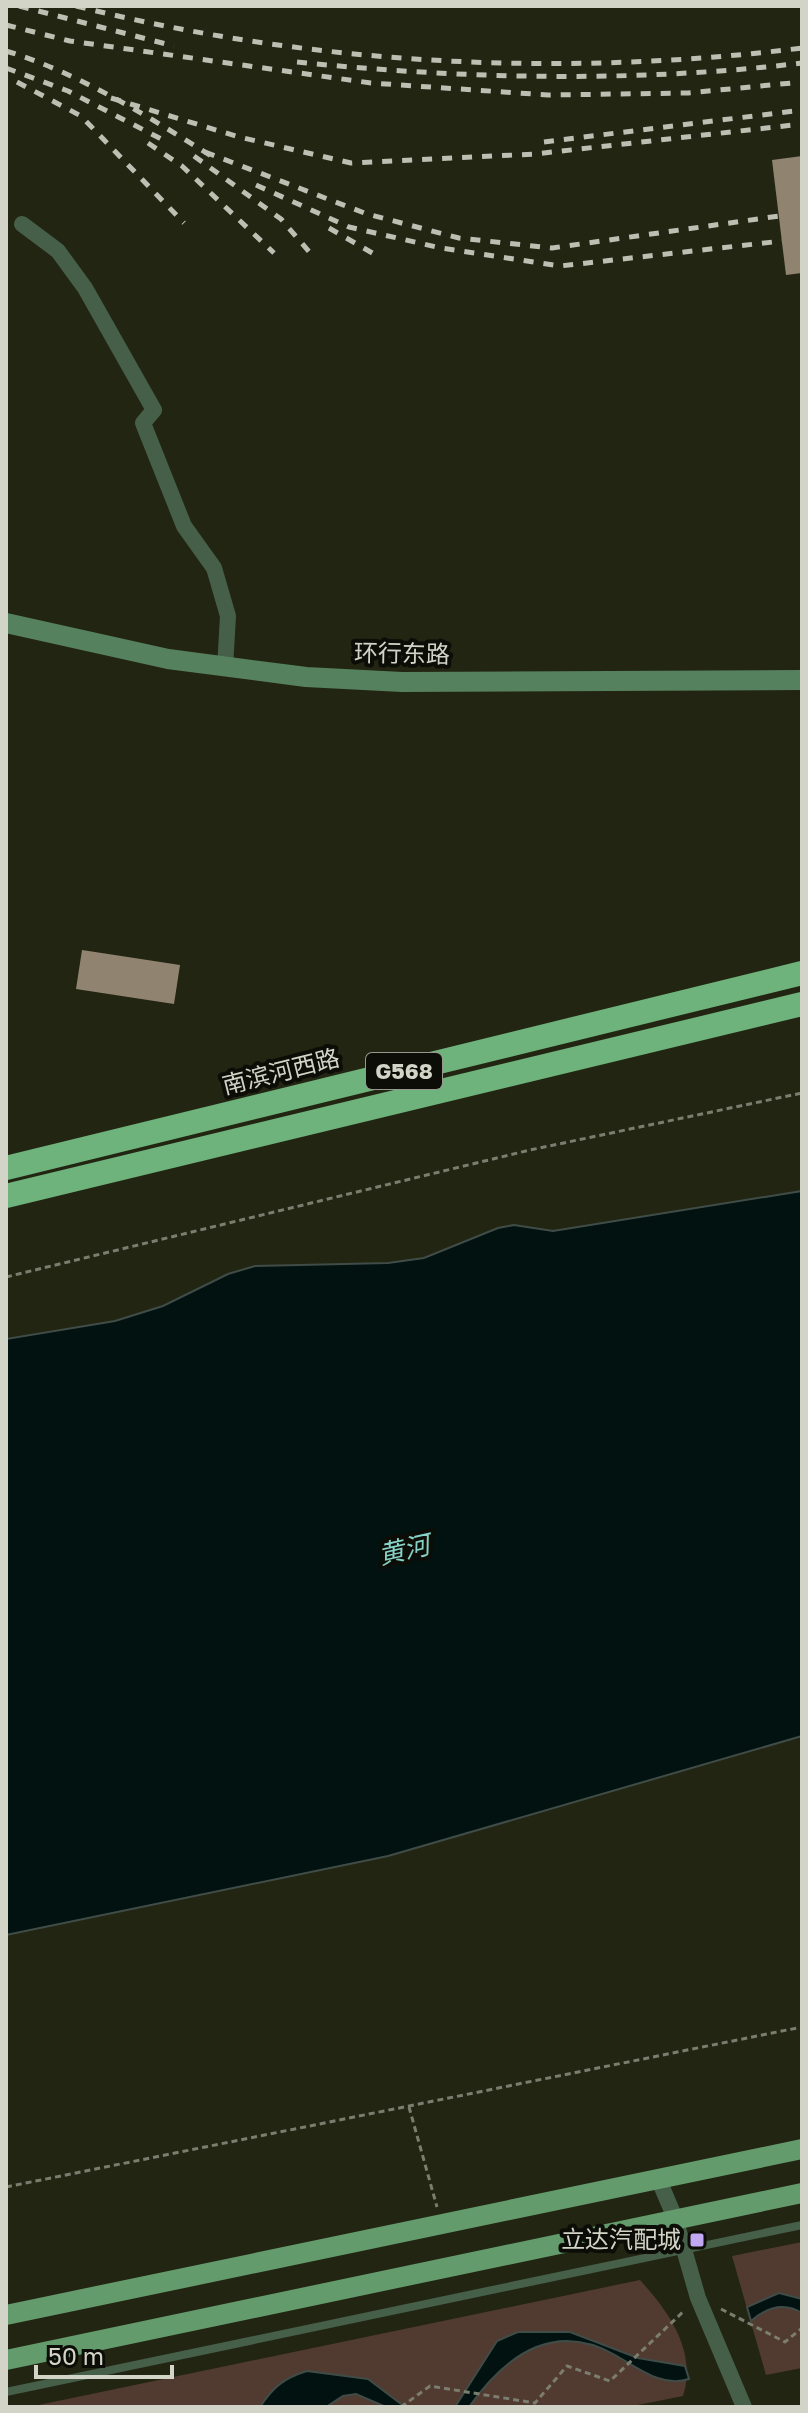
<svg xmlns="http://www.w3.org/2000/svg" width="808" height="2413" viewBox="0 0 808 2413" font-family="'Golos Text','Noto Sans SC',sans-serif">
<rect width="100%" height="100%" fill="#232513"/>
<!-- green -->
<g fill="#513a2f">
<path d="M 802,2242 L 802,2368 L 766,2375 L 732,2256 Z"/>
<path d="M 640,2280 C 669,2312 697,2351 683,2396 L 628,2407 L 29,2407 Z"/>
</g>
<!-- water -->
<g fill="#011210" stroke="#404c47" stroke-width="2">
<path d="M 802,1191 L 802,1736 L 388,1856 L 6,1935 L 6,1339 L 115,1321 L 163,1306 L 228,1274 L 255,1266 L 388,1263 L 424,1258 L 498,1228 L 514,1225 L 553,1231 Z"/>
<path d="M 779,2293 L 802,2299 L 802,2313 C 784,2302 766,2308 751,2321 L 747,2307 Z"/>
<path d="M 518,2332 L 570,2332 L 638,2358 L 685,2366 L 689,2379 C 662,2388 638,2368 615,2355 C 553,2320 505,2356 469,2407 L 455,2407 L 497,2341 Z"/>
<path d="M 307,2371 L 368,2379 L 405,2407 L 386,2407 L 356,2394 L 343,2396 L 326,2407 L 260,2407 C 273,2387 284,2378 307,2371 Z"/>
</g>
<!-- building -->
<g fill="#908470">
<path d="M 802,156 L 802,273 L 786,275 L 772,160 Z"/>
<path d="M 82,950 L 180,965 L 174,1004 L 76,989 Z"/>
</g>
<g fill="none" stroke-linecap="round" stroke-linejoin="round">
<!-- path -->
<g stroke="#7b7d6e" stroke-width="3" stroke-dasharray="6 4" stroke-linecap="butt">
<path d="M 6,1277 L 530,1150 L 802,1093"/>
<path d="M 409,2107 L 437,2207"/>
<path d="M 6,2187 L 802,2027"/>
<path d="M 721,2309 L 785,2342 L 802,2328"/>
<path d="M 319,2407 L 322,2407"/>
<path d="M 401,2407 L 430,2386 L 535,2403 L 567,2366 L 610,2381 L 685,2310"/>
</g>
<!-- lane -->
<path stroke="#455f49" stroke-width="8" d="M 6,2392 L 802,2225"/>
<!-- street -->
<g stroke="#455f49" stroke-width="16">
<path d="M 22,224 L 58,251 L 85,288 L 154,410 L 143,423 L 184,526 L 214,568 L 228,616 L 225,668"/>
<path d="M 658,2178 L 675,2218 L 698,2298 L 744,2407"/>
</g>
<!-- secondary -->
<path stroke="#56815e" stroke-width="20" d="M 6,623 L 168,659 L 306,677 L 402,682 L 802,680"/>
<!-- primary -->
<g stroke="#639b6d" stroke-width="20">
<path d="M 6,2315 L 802,2149"/>
<path d="M 6,2360 L 802,2193"/>
</g>
<!-- highway -->
<g stroke="#6eb37b" stroke-width="24">
<path d="M 6,1168 L 802,973"/>
<path d="M 6,1196 L 802,1004"/>
</g>
<!-- rail -->
<g stroke="#bdbfb2" stroke-width="5" stroke-dasharray="10 10" stroke-linecap="butt">
<path d="M 19,6 L 174,46"/>
<path d="M 76,6 C 312,65 561,78 802,48"/>
<path d="M 6,25 L 70,41 L 371,83 L 548,95 L 688,93 L 802,82"/>
<path d="M 6,51 C 79,73 149,117 213,157"/>
<path d="M 297,62 C 464,79 635,83 802,63"/>
<path d="M 6,68 L 68,91 L 169,143"/>
<path d="M 17,82 L 81,116 L 184,223"/>
<path d="M 111,98 L 239,137 L 351,163 L 535,154 L 802,124"/>
<path d="M 544,142 L 802,110"/>
<path d="M 148,143 L 182,166 L 274,253"/>
<path d="M 205,152 L 367,214 L 459,238 L 552,248 L 779,216"/>
<path d="M 194,156 L 281,219 L 312,255"/>
<path d="M 256,185 L 349,227 L 441,248 L 560,266 L 782,241"/>
<path d="M 329,228 L 374,254"/>
</g>
</g>
<!-- markers -->
<rect fill="#c2a7f2" stroke="#0c0d06" stroke-width="3" x="689" y="2232" width="16" height="16" rx="4"/>
<g text-anchor="middle" stroke-width="8" stroke-linejoin="round" paint-order="stroke">
<!-- shield labels -->
<rect fill="#0c0d06" stroke="#97988e" stroke-width="2" x="366" y="1053" width="76" height="36" rx="6"/>
<g font-size="22" font-weight="bold" fill="#d2d4c8">
<text x="404" y="1079">G568</text>
</g>
<!-- street labels -->
<g font-size="24" fill="#d2d4c8" stroke="#0c0d06">
<text transform="translate(402 654) rotate(1)" y="8">环行东路</text>
<text transform="translate(281 1072) rotate(-14)" y="8">南滨河西路</text>
</g>
<!-- poi labels -->
<g font-size="24" fill="#d2d4c8" stroke="#0c0d06" text-anchor="end">
<text x="681" y="2248">立达汽配城</text>
</g>
<!-- water labels -->
<g font-size="26" font-style="italic" fill="#88d3c8" stroke="#0c0d06">
<text transform="translate(404 1550) rotate(-13)" y="9">黄河</text>
</g>
</g>
<!-- border -->
<rect width="808" height="2413" fill="none" stroke="#d2d4c8" stroke-width="16"/>
<!-- scale -->
<path d="M36 2365v12h136v-12" fill="none" stroke="#d2d4c8" stroke-width="4"/>
<text x="48" y="2365" font-size="24" fill="#d2d4c8" stroke="#0c0d06" stroke-width="6" paint-order="stroke">50 m</text>
</svg>
